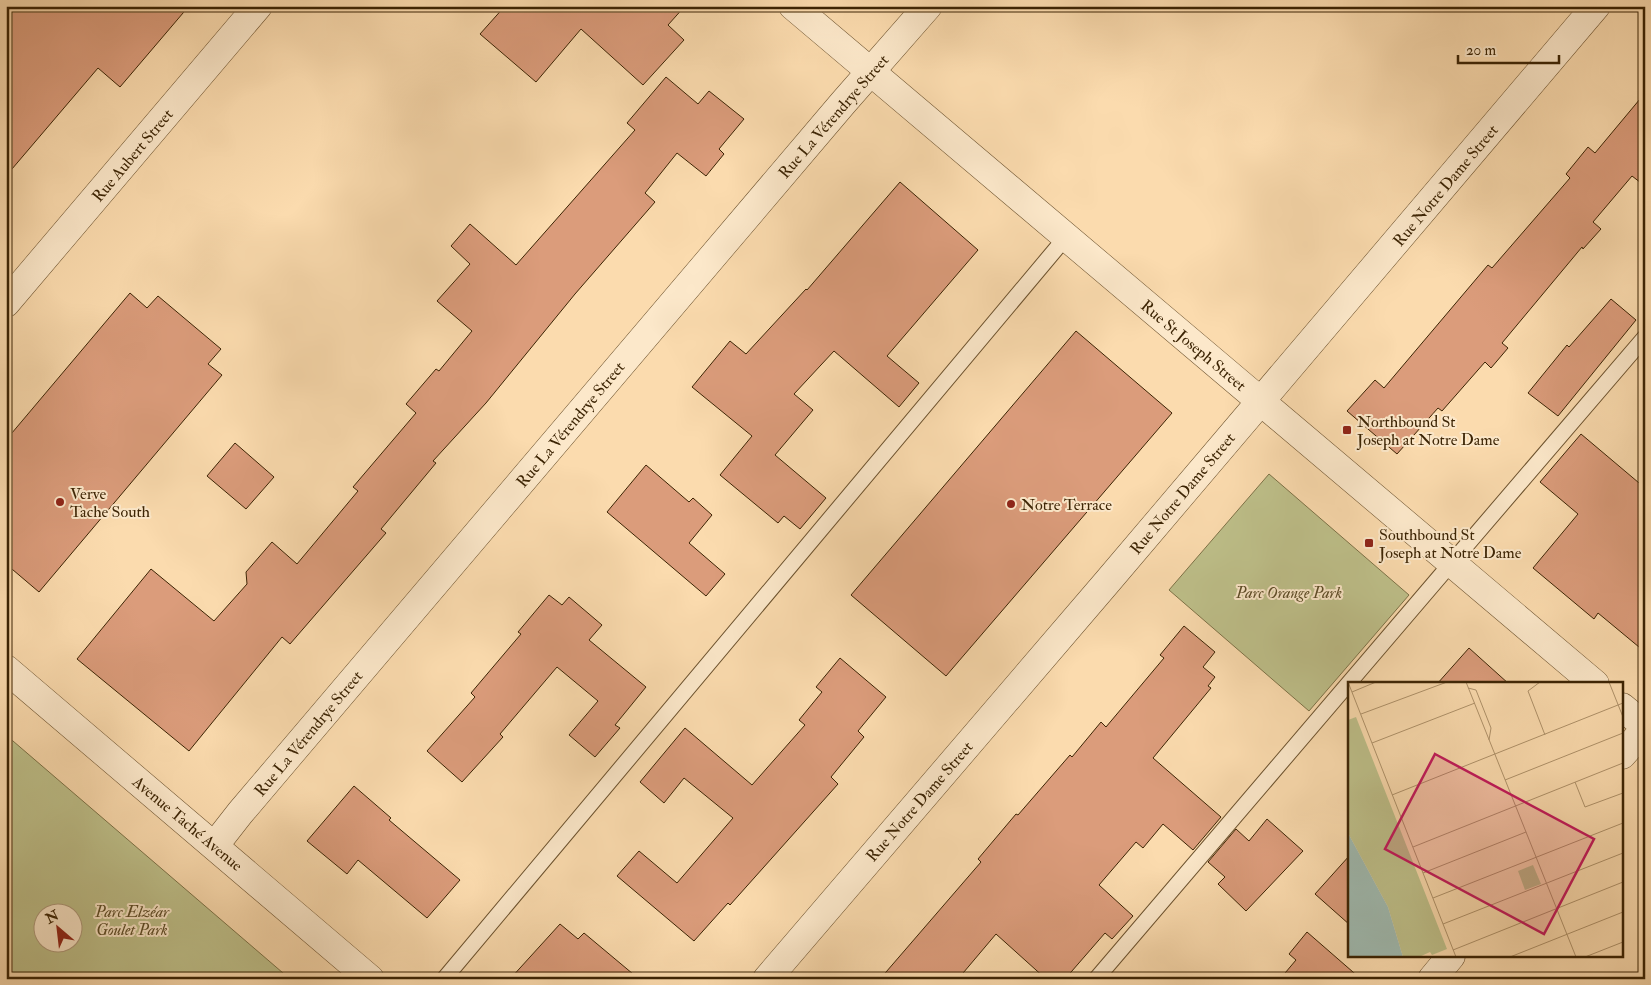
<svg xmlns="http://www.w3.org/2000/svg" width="1651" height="985" viewBox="0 0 1651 985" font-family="'IM FELL Double Pica',serif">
<rect width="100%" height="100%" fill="#fbdbae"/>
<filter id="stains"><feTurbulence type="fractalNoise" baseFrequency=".004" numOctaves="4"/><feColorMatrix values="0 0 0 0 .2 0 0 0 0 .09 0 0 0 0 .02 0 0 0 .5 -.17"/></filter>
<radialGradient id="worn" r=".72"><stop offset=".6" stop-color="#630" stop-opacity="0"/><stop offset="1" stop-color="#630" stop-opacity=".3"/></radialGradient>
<!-- green -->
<g fill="#bec08a" stroke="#7d7247" fill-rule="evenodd">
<path d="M 1269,474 L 1409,595 L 1309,711 L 1169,590 Z"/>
<path d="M 6,735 L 290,979 L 6,979 ZM 42,912 L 72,912 L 72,942 L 42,942 Z"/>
</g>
<!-- building -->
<g fill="#db9c7b" stroke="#3c2404">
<path d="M 6,6 L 189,6 L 120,87 L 98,68 L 6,176 Z"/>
<path d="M 505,6 L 685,6 L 668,25 L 684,40 L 643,85 L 581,29 L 536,82 L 480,34 Z"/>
<path d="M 666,77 L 698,104 L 709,91 L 744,119 L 719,149 L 724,154 L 706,176 L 677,153 L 645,193 L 655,202 L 575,294 L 486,403 L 433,461 L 436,463 L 381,529 L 386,533 L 290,644 L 282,637 L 189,751 L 77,659 L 151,569 L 214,621 L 247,584 L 246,572 L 272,542 L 297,564 L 358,491 L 353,487 L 416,413 L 406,404 L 436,369 L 439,371 L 472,331 L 437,301 L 470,264 L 451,246 L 470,224 L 516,265 L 635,130 L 627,123 Z"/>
<path d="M 1645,93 L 1645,186 L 1632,176 L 1593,222 L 1601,229 L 1583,249 L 1582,247 L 1502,343 L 1508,348 L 1491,368 L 1485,362 L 1442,411 L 1438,408 L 1397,454 L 1347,411 L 1375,380 L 1384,388 L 1488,265 L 1492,268 L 1570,178 L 1566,174 L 1588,147 L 1595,153 Z"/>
<path d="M 900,182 L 978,250 L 887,356 L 919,383 L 899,407 L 834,351 L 794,394 L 813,410 L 775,455 L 826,498 L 800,529 L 784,516 L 778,523 L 720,475 L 752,436 L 692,387 L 730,341 L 746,354 L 806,289 L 807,290 Z"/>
<path d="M 130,293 L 147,308 L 158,296 L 221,349 L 208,364 L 222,375 L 39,592 L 6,564 L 6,440 Z"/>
<path d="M 1611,299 L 1636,320 L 1558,416 L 1528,393 L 1567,345 L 1569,347 Z"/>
<path d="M 1076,331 L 1172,413 L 946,676 L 851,595 Z"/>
<path d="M 1581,434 L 1645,488 L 1645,652 L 1598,613 L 1594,619 L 1533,568 L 1578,514 L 1540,482 Z"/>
<path d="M 235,443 L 274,477 L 246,509 L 207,476 Z"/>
<path d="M 646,465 L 689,502 L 693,498 L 712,515 L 689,543 L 725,574 L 706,596 L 607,512 Z"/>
<path d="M 549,595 L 562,605 L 569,597 L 602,625 L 589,640 L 646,687 L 615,725 L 620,728 L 595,757 L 569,735 L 598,701 L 557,667 L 500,734 L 503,737 L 462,782 L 427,751 L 475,697 L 471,693 L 521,634 L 518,632 Z"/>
<path d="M 1184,626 L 1215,652 L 1203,667 L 1215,677 L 1208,686 L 1211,688 L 1153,758 L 1221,817 L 1193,850 L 1163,824 L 1143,848 L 1136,842 L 1099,885 L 1133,916 L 1112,939 L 1105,933 L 1065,979 L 1046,979 L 996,934 L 958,979 L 880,979 L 981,862 L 978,859 L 1016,814 L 1018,815 L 1070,755 L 1072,757 L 1101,722 L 1106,727 L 1164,658 L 1160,655 Z"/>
<path d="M 1469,648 L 1509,684 L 1437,684 Z"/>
<path d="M 840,658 L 886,697 L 858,731 L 864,737 L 831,777 L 838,784 L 730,905 L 728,903 L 694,941 L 617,876 L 639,851 L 677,883 L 733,818 L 684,778 L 664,803 L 640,782 L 685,728 L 752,785 L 805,725 L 799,720 L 822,692 L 816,687 Z"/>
<path d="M 354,786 L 391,818 L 389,820 L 460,880 L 427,918 L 358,860 L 347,874 L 307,841 Z"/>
<path d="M 1267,819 L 1303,851 L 1246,911 L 1218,884 L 1225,877 L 1208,862 L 1236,829 L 1249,841 Z"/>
<path d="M 1350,855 L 1350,925 L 1315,894 Z"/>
<path d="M 560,924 L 578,939 L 584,933 L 639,979 L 510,979 Z"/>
<path d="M 1307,932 L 1361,979 L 1280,979 L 1296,960 L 1289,954 Z"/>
</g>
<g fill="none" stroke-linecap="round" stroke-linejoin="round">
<defs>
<g id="service">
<path d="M 444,979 L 1066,237"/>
<path d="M 1096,979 C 1278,764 1462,551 1645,337"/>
</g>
<g id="minor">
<path d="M 793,6 L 1595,684"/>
<path d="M 6,303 L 258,6"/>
<path d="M 6,669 L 370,979"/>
<path d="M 1622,707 L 1645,726"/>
<path d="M 1622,755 L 1645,729"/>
<path d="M 215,845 L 240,813 L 843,103 L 928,6"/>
<path d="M 767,979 L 1108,581 L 1596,6"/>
<path d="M 1432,979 L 1451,956"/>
</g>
</defs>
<!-- service casing -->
<use href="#service" stroke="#6c522e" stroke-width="17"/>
<!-- minor casing -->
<use href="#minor" stroke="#6c522e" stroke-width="29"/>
<!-- service -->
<use href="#service" stroke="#fce8ca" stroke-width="15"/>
<!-- minor -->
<use href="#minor" stroke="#fce8ca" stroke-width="28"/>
</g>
<!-- markers -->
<g fill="#8f2418" stroke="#fce8ca" stroke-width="2">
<rect x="1342" y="425" width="10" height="10" rx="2.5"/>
<circle cx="60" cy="502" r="5"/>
<circle cx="1011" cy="504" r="5"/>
<rect x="1364" y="538" width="10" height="10" rx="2.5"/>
</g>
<g text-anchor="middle" stroke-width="4" stroke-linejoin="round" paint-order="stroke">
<!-- street labels -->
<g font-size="16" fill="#3c2404" stroke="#fce8ca">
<text transform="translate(833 116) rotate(-49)" y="6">Rue La Vérendrye Street</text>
<text transform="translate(132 155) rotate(-50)" y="6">Rue Aubert Street</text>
<text transform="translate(1445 185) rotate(-50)" y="6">Rue Notre Dame Street</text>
<text transform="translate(1194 345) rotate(40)" y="6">Rue St Joseph Street</text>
<text transform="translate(570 424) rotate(-50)" y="6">Rue La Vérendrye Street</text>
<text transform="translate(1182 493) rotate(-50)" y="6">Rue Notre Dame Street</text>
<text transform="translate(308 733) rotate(-50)" y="6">Rue La Vérendrye Street</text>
<text transform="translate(919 801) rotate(-49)" y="6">Rue Notre Dame Street</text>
<text transform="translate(188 823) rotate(40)" y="6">Avenue Taché Avenue</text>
</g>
<!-- poi labels -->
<g font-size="16" fill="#3c2404" stroke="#fce8ca" text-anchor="start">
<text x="1357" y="427">Northbound St<tspan x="1357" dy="18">Joseph at Notre Dame</tspan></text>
<text x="70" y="499">Verve<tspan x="70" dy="18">Tache South</tspan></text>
<text x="1021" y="510">Notre Terrace</text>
<text x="1379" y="540">Southbound St<tspan x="1379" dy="18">Joseph at Notre Dame</tspan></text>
</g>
<!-- park labels -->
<g font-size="16" font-style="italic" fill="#5c4b26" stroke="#fce8ca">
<text x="1289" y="598">Parc Orange Park</text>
<text x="132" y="917">Parc Elzéar<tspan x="132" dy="18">Goulet Park</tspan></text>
</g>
</g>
<!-- overview -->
<g transform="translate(1348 682)">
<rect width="275" height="275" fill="#fbdbae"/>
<path d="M 8,35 L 99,267 L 84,273 L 82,270 L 71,275 L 55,275 L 40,225 L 0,151 L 0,38 ZM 185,183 L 193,202 L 177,208 L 170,189 Z" fill="#bec08a"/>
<path d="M 0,151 L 40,225 L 55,275 L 0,275 Z" fill="#9fbab0"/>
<path fill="none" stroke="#af926a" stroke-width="1" d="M 0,0 L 108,275M 118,0 L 228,275M 192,0 L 180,9 L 197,53M 261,0 L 275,35M 120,6 L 128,8 L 143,46 L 141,58M 4,10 L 28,0M 13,32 L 99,0M 24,61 L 127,21M 157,98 L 275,51M 227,100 L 237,125 L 275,111M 44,113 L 275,21M 65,165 L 275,81M 75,191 L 178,150M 85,216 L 275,141M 95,242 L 275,171M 105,268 L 275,200M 162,275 L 275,230M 237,275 L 275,260"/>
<path fill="#c2185b" fill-opacity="0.15" stroke="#c2185b" stroke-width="2.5" d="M 87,72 L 246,157 L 196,252 L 37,167 Z"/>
<rect width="275" height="275" fill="none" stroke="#3c2404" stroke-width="2.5"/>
</g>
<!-- margin -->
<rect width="1651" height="985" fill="none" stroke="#fbdbae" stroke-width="25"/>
<rect x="8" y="8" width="1636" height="970" fill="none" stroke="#3c2404" stroke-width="2.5"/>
<rect x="12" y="12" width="1626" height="960" fill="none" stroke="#3c2404"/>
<!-- north arrow -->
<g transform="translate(58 928) rotate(332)"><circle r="24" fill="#fce8ca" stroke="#af9a7b"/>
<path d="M0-4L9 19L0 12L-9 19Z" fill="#8f2418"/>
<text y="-8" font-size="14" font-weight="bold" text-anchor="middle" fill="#3c2404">N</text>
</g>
<!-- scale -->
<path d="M1458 55v8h101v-8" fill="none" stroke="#3c2404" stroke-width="2.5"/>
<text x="1466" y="55" font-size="15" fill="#3c2404" stroke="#fce8ca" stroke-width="4" paint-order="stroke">20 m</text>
<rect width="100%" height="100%" filter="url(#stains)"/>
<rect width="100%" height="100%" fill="url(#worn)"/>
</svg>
